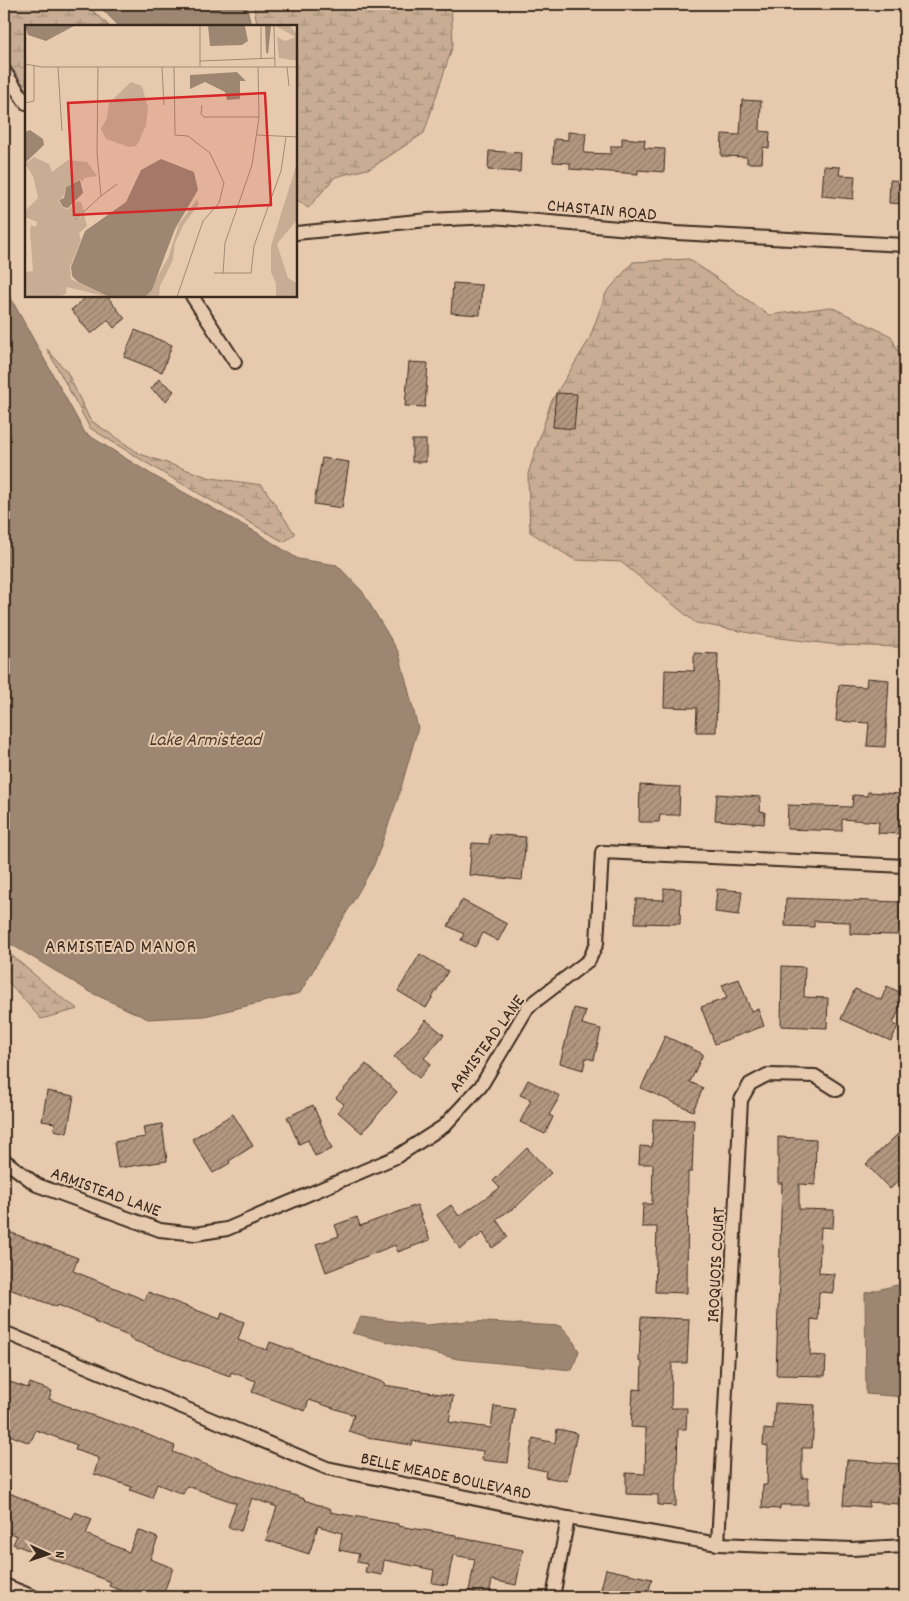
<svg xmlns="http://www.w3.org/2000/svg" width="909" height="1601" viewBox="0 0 909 1601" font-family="Dekko,sans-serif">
<defs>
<pattern id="wetland-marsh" width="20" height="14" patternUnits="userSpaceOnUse" patternTransform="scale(1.25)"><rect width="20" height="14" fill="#c8ad94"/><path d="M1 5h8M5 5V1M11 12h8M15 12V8" fill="none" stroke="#a48d78"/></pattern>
<pattern id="building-hatch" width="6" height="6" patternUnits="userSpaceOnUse" patternTransform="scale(1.25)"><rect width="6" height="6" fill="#b39881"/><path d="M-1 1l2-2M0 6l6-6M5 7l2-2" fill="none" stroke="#937c69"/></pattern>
</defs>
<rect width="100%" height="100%" fill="#e7caae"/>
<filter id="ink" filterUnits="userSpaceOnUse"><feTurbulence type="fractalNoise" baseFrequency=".02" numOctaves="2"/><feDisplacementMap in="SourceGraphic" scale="10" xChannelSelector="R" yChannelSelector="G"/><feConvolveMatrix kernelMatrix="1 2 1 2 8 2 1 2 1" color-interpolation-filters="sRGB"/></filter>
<g filter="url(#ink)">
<!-- wetland -->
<g fill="url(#wetland-marsh)" stroke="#826c59">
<path d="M 4,4 L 88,4 L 95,13 L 109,26 L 26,26 L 26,84 L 23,84 L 4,56 Z"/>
<path d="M 252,4 L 451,4 L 453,45 L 424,133 L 371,168 L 335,177 L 308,208 L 296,199 L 296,26 L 258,26 C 255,19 256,10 252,4 Z"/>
<path d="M 689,259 L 769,315 L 831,307 L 891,336 L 905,366 L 905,646 L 899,647 L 838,645 L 772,637 L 696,623 L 621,562 L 575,560 L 530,532 L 528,474 L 551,402 L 589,340 L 606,293 L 633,262 Z"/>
<path d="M 47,349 L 67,372 L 90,420 L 140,454 L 211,478 L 262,485 L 295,534 L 284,542 L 158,470 L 90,428 Z"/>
<path d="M 4,949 L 62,998 L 78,1009 L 41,1019 L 4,977 Z"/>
</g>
<!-- water -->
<g fill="#9e8772" stroke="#766250">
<path d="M 97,4 L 243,4 L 247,9 L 251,26 L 119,26 Z"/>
<path d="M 4,286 L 85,433 L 154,476 L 256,532 L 298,559 L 337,565 L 362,591 L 399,653 L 418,728 L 398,798 L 374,865 L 300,993 L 205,1016 L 148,1019 L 92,993 L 4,940 Z"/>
<path d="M 905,1283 L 905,1397 L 866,1394 L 865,1293 Z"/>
<path d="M 361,1317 L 426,1325 L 468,1321 L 561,1326 L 570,1336 L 579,1351 L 572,1370 L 458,1359 L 352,1333 Z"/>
</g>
<!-- building -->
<g fill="url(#building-hatch)" stroke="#3b2a1e">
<path d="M 742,100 L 761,101 L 760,131 L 770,132 L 769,148 L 763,147 L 762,163 L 747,163 L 747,157 L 721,156 L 722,134 L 740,135 Z"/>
<path d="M 568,132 L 586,133 L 584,153 L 611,154 L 611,146 L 622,146 L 622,138 L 645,140 L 644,148 L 665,149 L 664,172 L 638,170 L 638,174 L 610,172 L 570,169 L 570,163 L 553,162 L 554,139 L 568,140 Z"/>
<path d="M 489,151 L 521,153 L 520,172 L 488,170 Z"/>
<path d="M 824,166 L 840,167 L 839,175 L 855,176 L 853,199 L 822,196 Z"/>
<path d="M 890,180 L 905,181 L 905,204 L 889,203 Z"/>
<path d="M 453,283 L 482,285 L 480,315 L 451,313 Z"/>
<path d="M 88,296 L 107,296 L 125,319 L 114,328 L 108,320 L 91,334 L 71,310 Z"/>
<path d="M 135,330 L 172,345 L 162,372 L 124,357 Z"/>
<path d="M 409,362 L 428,363 L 425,407 L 405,406 Z"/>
<path d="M 159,379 L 174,391 L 166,401 L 151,389 Z"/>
<path d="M 556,393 L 577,394 L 574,429 L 553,427 Z"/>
<rect x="412" y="440" width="14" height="22"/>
<path d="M 322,458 L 349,462 L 342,508 L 314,504 Z"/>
<path d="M 694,653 L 718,654 L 716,732 L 696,732 L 697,708 L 664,707 L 665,670 L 694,671 Z"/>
<path d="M 867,678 L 889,680 L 885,747 L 867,746 L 869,723 L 836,721 L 839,685 L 866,687 Z"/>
<path d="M 640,785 L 680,787 L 679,815 L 660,815 L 659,822 L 639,822 Z"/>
<path d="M 868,792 L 901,794 L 898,834 L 878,833 L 879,822 L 842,819 L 842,831 L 787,829 L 788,805 L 852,807 L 853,795 L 867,796 Z"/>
<path d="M 717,794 L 761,797 L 760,811 L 765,812 L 764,824 L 715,820 Z"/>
<path d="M 490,834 L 526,837 L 522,880 L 469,875 L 472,843 L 489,844 Z"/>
<path d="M 664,888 L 681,889 L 680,924 L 635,923 L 636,899 L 664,900 Z"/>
<path d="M 717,889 L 742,891 L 739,915 L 715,912 Z"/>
<path d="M 786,898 L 900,902 L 899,935 L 850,934 L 850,922 L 814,921 L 814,927 L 785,926 Z"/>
<path d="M 462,900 L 507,924 L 498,941 L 483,933 L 475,947 L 461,940 L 464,934 L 448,926 Z"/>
<path d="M 420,954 L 448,971 L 426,1008 L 398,991 Z"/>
<path d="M 782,966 L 805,967 L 804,997 L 828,998 L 827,1028 L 781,1026 Z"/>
<path d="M 739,979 L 751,1011 L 758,1009 L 764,1026 L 715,1044 L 701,1007 L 727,998 L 722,985 Z"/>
<path d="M 887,986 L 905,995 L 893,1024 L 898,1026 L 891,1041 L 841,1019 L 855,989 L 881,1000 Z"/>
<path d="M 574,1008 L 586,1011 L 582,1024 L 601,1029 L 594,1060 L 586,1058 L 583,1070 L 560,1063 Z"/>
<path d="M 426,1020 L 444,1035 L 424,1058 L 431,1064 L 419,1078 L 394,1057 Z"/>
<path d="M 665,1036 L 703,1054 L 690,1082 L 703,1088 L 693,1111 L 641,1088 Z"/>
<path d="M 366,1064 L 397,1092 L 362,1133 L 338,1112 L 344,1104 L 336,1098 Z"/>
<path d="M 528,1080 L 560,1096 L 549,1115 L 553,1117 L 545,1134 L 520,1122 L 531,1100 L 520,1095 Z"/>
<path d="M 47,1091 L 74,1096 L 67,1133 L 54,1130 L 55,1123 L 42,1121 Z"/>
<path d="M 313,1105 L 332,1149 L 315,1156 L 308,1140 L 299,1144 L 287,1117 Z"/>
<path d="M 233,1114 L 253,1146 L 229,1161 L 230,1163 L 213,1173 L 192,1139 Z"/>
<path d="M 653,1119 L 694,1120 L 692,1172 L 688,1172 L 687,1293 L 655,1292 L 657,1227 L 642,1227 L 643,1204 L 652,1204 L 653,1164 L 639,1164 L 640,1146 L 652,1147 Z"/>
<path d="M 162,1124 L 167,1161 L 118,1168 L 114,1142 L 145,1137 L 143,1127 Z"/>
<path d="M 898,1134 L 905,1142 L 905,1175 L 890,1189 L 866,1164 Z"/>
<path d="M 778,1137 L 816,1139 L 815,1185 L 799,1184 L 799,1209 L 834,1210 L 833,1228 L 821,1227 L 819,1273 L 834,1274 L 833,1293 L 819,1292 L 818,1320 L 811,1319 L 810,1355 L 826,1356 L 825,1376 L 776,1375 L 782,1183 L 778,1183 Z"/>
<path d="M 527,1148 L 551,1173 L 517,1206 L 496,1219 L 508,1237 L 492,1248 L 483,1233 L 460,1249 L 437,1215 L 451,1205 L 459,1216 L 500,1188 L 493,1181 Z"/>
<path d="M 417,1205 L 430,1240 L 398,1252 L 395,1245 L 326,1272 L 316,1244 L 339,1236 L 335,1225 L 357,1217 L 360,1226 Z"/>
<path d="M 4,1230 L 78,1258 L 73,1271 L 145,1300 L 148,1292 L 220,1319 L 222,1313 L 244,1322 L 238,1340 L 267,1350 L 270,1342 L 385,1383 L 384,1385 L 453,1396 L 449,1422 L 491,1428 L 494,1406 L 515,1409 L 508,1463 L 482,1460 L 483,1451 L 413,1441 L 412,1445 L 374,1439 L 349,1431 L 354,1415 L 309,1400 L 305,1411 L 252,1392 L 256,1381 L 231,1372 L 230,1376 L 182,1359 L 130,1339 L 131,1337 L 94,1322 L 95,1320 L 58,1305 L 57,1307 L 4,1287 Z"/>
<path d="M 641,1317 L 689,1319 L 687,1363 L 672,1363 L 671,1408 L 687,1408 L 686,1429 L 678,1429 L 676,1506 L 658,1505 L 658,1495 L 626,1494 L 626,1473 L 645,1474 L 646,1428 L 631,1427 L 633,1389 L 641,1390 L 642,1362 L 639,1361 Z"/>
<path d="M 4,1380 L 28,1388 L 30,1383 L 52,1391 L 49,1399 L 70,1407 L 70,1408 L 136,1430 L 175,1446 L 173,1452 L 215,1468 L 305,1499 L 304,1500 L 331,1509 L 330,1512 L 398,1524 L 398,1526 L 456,1535 L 456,1537 L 523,1550 L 516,1585 L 492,1580 L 489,1595 L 469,1591 L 475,1559 L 453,1555 L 447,1585 L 432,1583 L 434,1570 L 384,1560 L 382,1575 L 365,1572 L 367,1564 L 357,1562 L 359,1554 L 339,1550 L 342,1533 L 318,1526 L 309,1554 L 266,1540 L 277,1507 L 252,1498 L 241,1531 L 228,1527 L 236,1503 L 187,1486 L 183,1494 L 157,1484 L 152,1498 L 130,1490 L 132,1487 L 94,1474 L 99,1458 L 75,1450 L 77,1445 L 36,1430 L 30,1443 L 4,1433 Z"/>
<path d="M 775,1403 L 815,1405 L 812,1448 L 802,1448 L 802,1478 L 808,1478 L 808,1505 L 780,1505 L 780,1509 L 762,1508 L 763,1485 L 767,1485 L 768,1446 L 763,1445 L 764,1429 L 773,1430 Z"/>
<path d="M 557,1429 L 577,1433 L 567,1481 L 545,1477 L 546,1471 L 527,1467 L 533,1438 L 555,1443 Z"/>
<path d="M 847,1460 L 902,1464 L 899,1504 L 869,1502 L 869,1507 L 843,1505 Z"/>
<path d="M 7,1492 L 72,1519 L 75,1512 L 92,1519 L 86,1534 L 129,1552 L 138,1530 L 158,1538 L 150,1559 L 173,1568 L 162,1597 L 138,1597 L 109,1586 L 111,1582 L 13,1544 L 17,1536 L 4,1531 L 4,1500 Z"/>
<path d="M 606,1569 L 652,1579 L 647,1597 L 599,1597 Z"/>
</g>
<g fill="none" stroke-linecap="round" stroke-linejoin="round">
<defs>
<g id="minor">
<path d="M 4,71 L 26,103"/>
<path d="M 296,233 L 428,220 L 492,217 L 676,233 L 905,245"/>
<path d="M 192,296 L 235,362"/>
<path d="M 4,1160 L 37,1185 L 160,1230 L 195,1234 L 227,1229 L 396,1157 L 444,1126 L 481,1086 L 528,1007 L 589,960 L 597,943 L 602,852 L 905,866"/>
<path d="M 4,1332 L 327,1468 L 568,1518 L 718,1544 L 852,1549 L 905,1546"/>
<path d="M 718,1544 L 741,1100 L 750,1084 L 767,1075 L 815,1076 L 837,1090"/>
<path d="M 4,1585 L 34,1597"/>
<path d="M 553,1597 L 568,1518"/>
</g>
</defs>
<!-- minor casing -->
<use href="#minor" stroke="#3b2a1e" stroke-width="16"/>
<!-- minor -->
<use href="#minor" stroke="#e7caae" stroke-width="12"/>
</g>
</g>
<g text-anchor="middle" stroke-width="4" stroke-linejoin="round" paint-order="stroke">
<!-- street labels -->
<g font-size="18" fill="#3b2a1e" stroke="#e7caae">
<text transform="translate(602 209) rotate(5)" y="6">CHASTAIN ROAD</text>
<text transform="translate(486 1043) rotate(-54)" y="6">ARMISTEAD LANE</text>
<text transform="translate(106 1191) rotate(20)" y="6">ARMISTEAD LANE</text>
<text transform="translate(715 1265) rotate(-87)" y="6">IROQUOIS COURT</text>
<text transform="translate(446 1475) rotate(12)" y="6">BELLE MEADE BOULEVARD</text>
</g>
<!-- water labels -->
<g font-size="19" font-style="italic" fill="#4f3d2f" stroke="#e7caae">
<text x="205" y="745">Lake Armistead</text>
</g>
<!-- neighbourhood labels -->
<g font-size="19" letter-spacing="1" fill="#3b2a1e" stroke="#e7caae">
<text x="121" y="952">ARMISTEAD MANOR</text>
</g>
</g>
<!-- overview -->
<g transform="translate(25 25)">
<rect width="272" height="272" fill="#e7caae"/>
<path d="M 251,1 L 265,1 L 272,8 L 272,36 L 254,33 L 252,12 L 260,16 L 270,12 ZM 106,57 L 117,61 L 123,83 L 121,100 L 114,116 L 111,121 L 104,122 L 81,114 L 76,104 L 82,93 L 84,78 ZM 9,132 L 24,139 L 27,147 L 43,135 L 62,137 L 72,151 L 59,153 L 58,157 L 55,154 L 41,162 L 38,172 L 33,175 L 38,183 L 43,184 L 52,176 L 56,177 L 59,187 L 50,196 L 59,189 L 62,201 L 54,208 L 56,215 L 45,242 L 46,254 L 83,272 L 42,262 L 41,269 L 34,272 L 0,272 L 0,247 L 8,246 L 5,206 L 6,200 L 11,202 L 12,197 L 0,192 L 0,186 L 13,173 L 8,151 L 0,139 ZM 272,138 L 272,195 L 252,219 L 263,253 L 272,258 L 272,272 L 251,272 L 251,259 L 246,247 L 246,221 ZM 172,174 L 174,179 L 159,199 L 150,218 L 148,235 L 135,261 L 134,272 L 121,272 L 143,233 L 154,199 Z" fill="#c8ad94"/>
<path d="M 0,1 L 49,1 L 21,16 L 3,10 ZM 183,1 L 220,1 L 223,16 L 217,20 L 185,21 ZM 240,1 L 246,1 L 243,29 L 241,27 ZM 212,47 L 221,56 L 215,56 L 215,74 L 202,75 L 200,67 L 180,57 L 165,64 L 165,50 ZM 5,105 L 18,114 L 19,120 L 0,138 L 0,107 ZM 136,134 L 169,147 L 173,165 L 150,204 L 127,265 L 120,272 L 84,272 L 53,257 L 47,251 L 46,242 L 60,206 L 101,177 L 116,145 ZM 55,155 L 58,168 L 43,183 L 38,182 L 34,175 L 39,173 L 41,162 Z" fill="#9e8772"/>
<path fill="none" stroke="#a28a74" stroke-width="1" d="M 175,1 L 175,42M 236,1 L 236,34M 249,1 L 250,42M 175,36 L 250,33M 0,39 L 17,42 L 273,42M 33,42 L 37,106M 137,42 L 139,80M 149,42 L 150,110 L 163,111 L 185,128 L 199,158 L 194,178 L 178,196 L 152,272M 262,42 L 264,61M 0,78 L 9,76 L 9,41M 177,80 L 176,89 L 179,92 L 234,92M 232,110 L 273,112M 76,171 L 92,159M 50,195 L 76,171 L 72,128 L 73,42M 189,248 L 226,248 L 229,221 L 256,146 L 261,112M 198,249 L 200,218 L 227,140 L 234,92 L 233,42"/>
<path fill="#d62828" fill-opacity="0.15" stroke="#d62828" stroke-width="2.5" d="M 240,68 L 246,180 L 49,190 L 43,78 Z"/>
<rect width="272" height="272" fill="none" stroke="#3b2a1e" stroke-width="2.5"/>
</g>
<!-- margin -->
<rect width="909" height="1601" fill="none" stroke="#e7caae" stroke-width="20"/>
<rect x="10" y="10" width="889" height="1581" fill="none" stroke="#3b2a1e" stroke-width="2" filter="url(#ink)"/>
<!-- north arrow -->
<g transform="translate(48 1554) rotate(93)" stroke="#e7caae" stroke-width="4" paint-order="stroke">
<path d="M0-4L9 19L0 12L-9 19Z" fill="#3b2a1e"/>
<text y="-8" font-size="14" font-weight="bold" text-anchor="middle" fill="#3b2a1e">N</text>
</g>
</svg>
